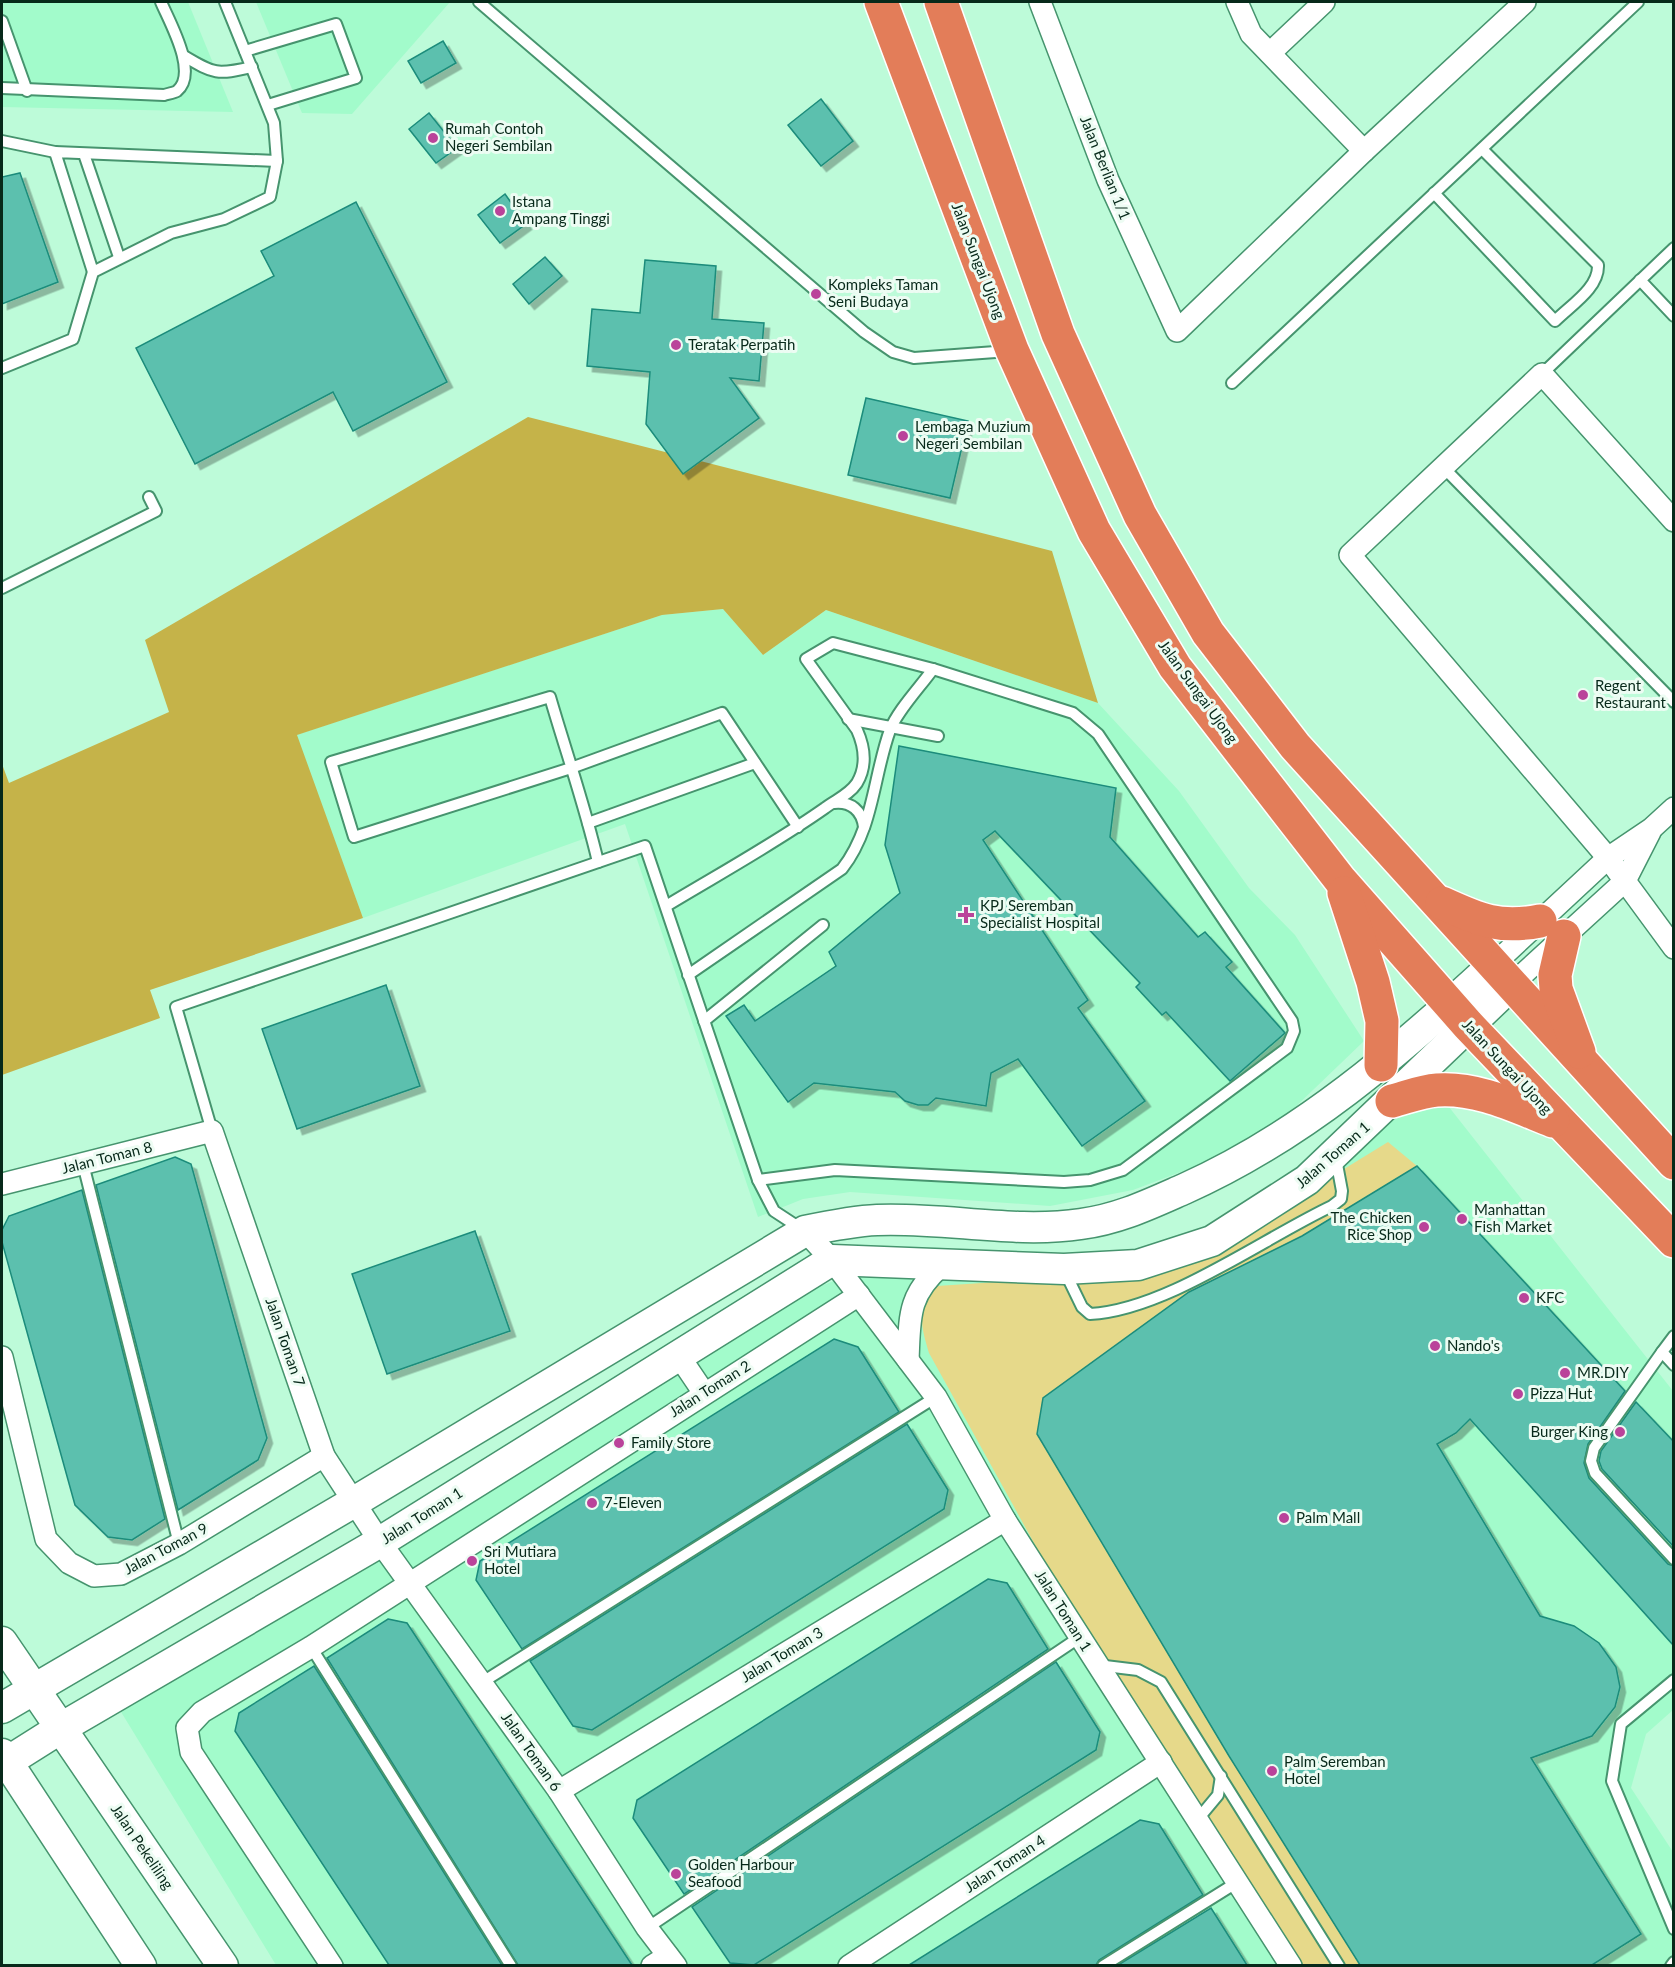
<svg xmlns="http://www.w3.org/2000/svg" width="1675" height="1967" viewBox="0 0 1675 1967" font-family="Lato,sans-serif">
<defs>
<filter id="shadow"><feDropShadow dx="5.5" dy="5.5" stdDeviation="0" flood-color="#0004"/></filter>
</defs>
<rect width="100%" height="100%" fill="#bdfbd9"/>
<!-- built -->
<g fill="#a2fbcb">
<path d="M 2,2 L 188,2 L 233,112 L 2,107 Z"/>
<path d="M 256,2 L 450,2 L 352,114 L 302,113 Z"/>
<path d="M 723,609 L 763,655 L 826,610 L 1098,703 L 1179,791 L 1249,888 L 1295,935 L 1364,1041 L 1288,1114 L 1215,1159 L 1133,1190 L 1050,1206 L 850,1192 L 803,1199 L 758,1217 L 625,824 L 363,918 L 296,735 L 662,615 Z"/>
<path d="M 1434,1088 L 1673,1391 L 1673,1710 L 1646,1734 L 1631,1788 L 1673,1852 L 1673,1965 L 276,1965 L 118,1707 L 777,1303 L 862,1270 L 1188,1270 Z"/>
</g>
<!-- green -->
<path fill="#e6d98a" d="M 1388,1142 L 1417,1166 L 1302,1236 L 1189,1292 L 1043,1398 L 1037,1434 L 1242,1776 L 1360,1965 L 1296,1965 L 1087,1639 L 929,1353 C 920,1323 917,1312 937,1286 L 1012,1281 L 1222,1244 Z"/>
<!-- forest -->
<path fill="#c5b349" d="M 528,417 L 1052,551 L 1098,703 L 826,610 L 763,655 L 723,609 L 662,615 L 297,735 L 363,918 L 150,990 L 160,1018 L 2,1075 L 2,764 L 9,783 L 169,712 L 145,640 Z"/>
<!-- building -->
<g fill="#5cc0ae" stroke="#1b8c7b" stroke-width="1.5" filter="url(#shadow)">
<path d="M 443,41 L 456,63 L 421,83 L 408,61 Z"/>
<path d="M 821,99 L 853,141 L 821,166 L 788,125 Z"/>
<path d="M 429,113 L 457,148 L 436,163 L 409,129 Z"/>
<path d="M 20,173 L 58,282 L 2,304 L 2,177 Z"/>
<path d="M 505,194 L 526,224 L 500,243 L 478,215 Z"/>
<path d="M 356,202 L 447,382 L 353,431 L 333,392 L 195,464 L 136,348 L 274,276 L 261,251 Z"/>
<path d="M 545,257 L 562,276 L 529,304 L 513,284 Z"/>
<path d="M 645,260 L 716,266 L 712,319 L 764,323 L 759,381 L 730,378 L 759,418 L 683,474 L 646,424 L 650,372 L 587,366 L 592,309 L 640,313 Z"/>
<path d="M 866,398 L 968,421 L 950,498 L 848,475 Z"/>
<path d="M 899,746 L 1116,788 L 1110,837 L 1198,937 L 1205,932 L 1232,962 L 1226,967 L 1285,1033 L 1230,1081 L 1166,1012 L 1162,1015 L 1136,987 L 1140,983 L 995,831 L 983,840 L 1088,1000 L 1078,1008 L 1145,1101 L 1082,1146 L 1018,1059 L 991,1073 L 986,1106 L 936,1098 L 928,1105 L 918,1105 L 905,1101 L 895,1092 L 814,1083 L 788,1102 L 726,1016 L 744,1005 L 755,1021 L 836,966 L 829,952 L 900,893 L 885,845 Z"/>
<path d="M 386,985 L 420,1086 L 297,1129 L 262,1029 Z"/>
<path d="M 175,1157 L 191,1164 L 267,1438 L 258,1460 L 178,1510 L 96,1185 Z"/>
<path d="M 1417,1166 L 1625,1391 L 1588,1444 L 1584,1463 L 1589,1478 L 1668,1564 L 1674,1566 L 1674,1646 L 1470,1419 L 1456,1433 L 1437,1444 L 1540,1616 L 1574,1626 L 1599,1643 L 1616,1667 L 1620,1687 L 1615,1707 L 1592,1736 L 1531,1758 L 1641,1934 L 1592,1965 L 1360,1965 L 1229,1756 L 1037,1434 L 1043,1398 L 1189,1292 L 1302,1236 Z"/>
<path d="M 82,1190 L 165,1519 L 132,1540 L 108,1537 L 75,1505 L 2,1242 L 2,1230 L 9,1216 Z"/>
<path d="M 475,1231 L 510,1331 L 387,1374 L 352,1274 Z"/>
<path d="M 834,1339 L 858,1347 L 899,1412 L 522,1649 L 476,1580 L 480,1561 Z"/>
<path d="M 1636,1402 L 1674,1442 L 1674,1547 L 1602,1469 L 1599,1461 L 1601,1451 Z"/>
<path d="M 907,1424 L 948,1490 L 944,1509 L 592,1730 L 573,1726 L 530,1661 Z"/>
<path d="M 988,1579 L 1007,1583 L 1048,1649 L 684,1894 L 633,1818 L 637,1800 Z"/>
<path d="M 388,1619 L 407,1623 L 632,1965 L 518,1965 L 327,1658 Z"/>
<path d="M 1056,1662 L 1100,1732 L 1096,1750 L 754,1965 L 730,1963 L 692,1907 Z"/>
<path d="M 314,1666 L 502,1965 L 389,1965 L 235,1731 L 239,1713 Z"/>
<path d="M 1140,1820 L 1159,1824 L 1203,1895 L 1099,1960 L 1096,1965 L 909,1965 Z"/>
<path d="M 1211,1908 L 1247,1965 L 1118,1965 Z"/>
</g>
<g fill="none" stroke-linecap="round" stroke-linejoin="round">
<defs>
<g id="lane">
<path d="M 479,2 L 864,332 L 893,352 L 914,358 L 1009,351"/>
<path d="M 2,21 L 27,91"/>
<path d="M 245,51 L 336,24 L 356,78 L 268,105"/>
<path d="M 184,56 C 214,74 217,75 252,67"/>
<path d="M 2,88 L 164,95 C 167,94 174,93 177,91 C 199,73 169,21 161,2"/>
<path d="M 2,141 L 55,152"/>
<path d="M 84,154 L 119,257"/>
<path d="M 1434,193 L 1555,321 C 1571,305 1599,288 1598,265 L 1482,149"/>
<path d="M 93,272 L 55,152 L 277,161"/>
<path d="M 1640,280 L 1674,316"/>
<path d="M 2,368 L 73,339 L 93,272 L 171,233 L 224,219 L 270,197 L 277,161 L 274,123 L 225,2"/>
<path d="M 1542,374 L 1674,248"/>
<path d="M 1232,383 L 1638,2"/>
<path d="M 1443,467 L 1674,702"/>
<path d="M 2,588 L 156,511 L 149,497"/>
<path d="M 848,719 L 938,736"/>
<path d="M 834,803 C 851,801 862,811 864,827"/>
<path d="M 588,823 L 755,763"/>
<path d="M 598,862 C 585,806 566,752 550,697 L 331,762 L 354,837 L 571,768 L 722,713 L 798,827"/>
<path d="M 666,906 C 719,874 774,844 825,808 C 837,799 849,795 857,783 C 867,766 865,748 857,730 L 806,659 L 833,643 L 933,669 L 1073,713 L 1098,734 L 1292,1021 L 1294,1031 L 1287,1048 L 1123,1170 L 1090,1180 L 1064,1182 L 835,1170 L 758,1180"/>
<path d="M 688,975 L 842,869 C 874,828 873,777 890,730 C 897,711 921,686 933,669"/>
<path d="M 704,1021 L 823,925"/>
<path d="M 212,1131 L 176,1007 L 645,846 L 758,1180 L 774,1211 L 803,1230"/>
<path d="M 83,1164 L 179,1544"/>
<path d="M 1065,1272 L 1082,1307 L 1090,1314 C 1166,1310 1262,1239 1332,1206 L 1341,1199 L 1342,1191 L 1336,1159"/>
<path d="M 1674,1336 L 1662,1352 L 1674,1365"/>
<path d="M 1662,1352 L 1594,1448 L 1591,1461 L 1595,1473 L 1674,1559"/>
<path d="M 311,1647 L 511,1966"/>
<path d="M 1097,1665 L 1138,1670 L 1161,1682 L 1339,1966"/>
<path d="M 1674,1680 L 1621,1724 L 1612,1781 L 1674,1929"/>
<path d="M 481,1683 L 936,1397"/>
<path d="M 1198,1819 L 1218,1795 L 1221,1776"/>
<path d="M 647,1928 L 1080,1637"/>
<path d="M 1103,1966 L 1236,1883"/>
<path d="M 1671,1966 L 1674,1962"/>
</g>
<g id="street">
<path d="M 1040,2 L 1108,180 L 1177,331 L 1364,151 L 1525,2"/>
<path d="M 1237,2 L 1251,34 L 1364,151"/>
<path d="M 1270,53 L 1324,2"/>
<path d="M 1674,521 L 1542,374 L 1350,555 L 1608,858 L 1674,948"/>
<path d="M 1492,966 L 1608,858 L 1651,829 L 1674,808"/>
<path d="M 1510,986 L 1625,881 L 1650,832"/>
<path d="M 2,1184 L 212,1131 L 324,1456 L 380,1542 L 559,1791 L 647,1928 L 676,1966"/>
<path d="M 805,1231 L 832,1260 L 936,1397 L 1005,1520 L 1291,1966"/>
<path d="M 679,1356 L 704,1393"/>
<path d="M 2,1357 L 46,1539 L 69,1563 L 94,1576 L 121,1574 L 179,1544 L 324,1456"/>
<path d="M 908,1360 C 910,1318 907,1296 941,1266"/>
<path d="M 559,1791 L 1005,1520"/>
<path d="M 332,1966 L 191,1752 L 187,1728 L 202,1712 L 311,1647 L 859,1295"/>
<path d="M 652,1966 L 668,1956"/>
<path d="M 849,1966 L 1161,1762"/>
</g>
<g id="secondary">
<path d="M 2,1642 L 223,1966"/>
<path d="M 2,1708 L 354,1502 L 805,1231 C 829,1226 853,1221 877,1220 C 945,1217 1014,1234 1081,1224 C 1119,1219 1150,1204 1184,1189 C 1301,1137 1399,1052 1492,966"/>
<path d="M 2,1754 L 141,1966"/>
<path d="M 7,1762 L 61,1728 L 380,1542 L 832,1260 L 1064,1269 L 1138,1265 L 1212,1241 L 1307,1180 L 1510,986"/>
</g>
<g id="highway">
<path d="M 881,2 L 1012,350 L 1094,531 L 1175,667 L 1341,881 L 1468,1025 L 1674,1241"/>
<path d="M 941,2 L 1058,334 L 1140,515 L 1208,633 L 1295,746 L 1674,1163"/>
<path d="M 1344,893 L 1373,982 L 1382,1021 L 1381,1065"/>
<path d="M 1442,903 C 1479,920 1499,929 1540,921"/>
<path d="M 1564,936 L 1555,975 L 1556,989 L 1579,1052"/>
<path d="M 1392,1101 C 1407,1097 1422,1091 1437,1090 C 1477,1087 1517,1107 1553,1121"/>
</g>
</defs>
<!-- lane casing -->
<use href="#lane" stroke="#46946e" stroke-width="14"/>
<!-- street casing -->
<use href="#street" stroke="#46946e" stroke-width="24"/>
<!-- secondary casing -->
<use href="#secondary" stroke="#46946e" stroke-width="33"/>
<!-- highway casing -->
<use href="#highway" stroke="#fff" stroke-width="36"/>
<!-- lane -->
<use href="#lane" stroke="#fff" stroke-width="10"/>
<!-- street -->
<use href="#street" stroke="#fff" stroke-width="21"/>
<!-- secondary -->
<use href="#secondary" stroke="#fff" stroke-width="30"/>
<!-- highway -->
<use href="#highway" stroke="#e37d59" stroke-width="33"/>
</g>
<!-- markers -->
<g fill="#ba439a" stroke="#edfcf3" stroke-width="2">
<circle cx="433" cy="138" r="6"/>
<circle cx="500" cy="211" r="6"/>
<circle cx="816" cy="294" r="6"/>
<circle cx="676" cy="345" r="6"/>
<circle cx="903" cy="436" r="6"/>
<circle cx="1583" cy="695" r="6"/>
<path d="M963 906h6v6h6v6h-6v6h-6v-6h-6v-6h6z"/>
<circle cx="1462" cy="1219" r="6"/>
<circle cx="1424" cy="1227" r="6"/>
<circle cx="1524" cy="1298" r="6"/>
<circle cx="1435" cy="1346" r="6"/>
<circle cx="1565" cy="1373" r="6"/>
<circle cx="1518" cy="1394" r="6"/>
<circle cx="1620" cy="1432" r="6"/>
<circle cx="619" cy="1443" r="6"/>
<circle cx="592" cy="1503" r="6"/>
<circle cx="1284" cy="1518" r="6"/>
<circle cx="472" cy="1561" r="6"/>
<circle cx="1272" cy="1771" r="6"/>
<circle cx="676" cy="1874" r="6"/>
</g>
<g text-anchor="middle" stroke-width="6" stroke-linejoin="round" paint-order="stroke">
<!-- poi labels -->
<g font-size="15" fill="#07291a" stroke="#edfcf3" text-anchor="start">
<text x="445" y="134">Rumah Contoh<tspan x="445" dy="17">Negeri Sembilan</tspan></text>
<text x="512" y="207">Istana<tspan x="512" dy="17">Ampang Tinggi</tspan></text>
<text x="828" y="290">Kompleks Taman<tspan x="828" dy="17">Seni Budaya</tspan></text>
<text x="688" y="350">Teratak Perpatih</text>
<text x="915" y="432">Lembaga Muzium<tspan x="915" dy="17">Negeri Sembilan</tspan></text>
<text x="1595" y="691">Regent<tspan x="1595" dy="17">Restaurant</tspan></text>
<text x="980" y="911">KPJ Seremban<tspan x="980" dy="17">Specialist Hospital</tspan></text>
<text x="1474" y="1215">Manhattan<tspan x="1474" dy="17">Fish Market</tspan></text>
<text x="1412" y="1223" text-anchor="end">The Chicken<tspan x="1412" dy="17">Rice Shop</tspan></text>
<text x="1536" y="1303">KFC</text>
<text x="1447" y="1351">Nando's</text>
<text x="1577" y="1378">MR.DIY</text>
<text x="1530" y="1399">Pizza Hut</text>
<text x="1608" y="1437" text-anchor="end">Burger King</text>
<text x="631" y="1448">Family Store</text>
<text x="604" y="1508">7-Eleven</text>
<text x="1296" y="1523">Palm Mall</text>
<text x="484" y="1557">Sri Mutiara<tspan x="484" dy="17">Hotel</tspan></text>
<text x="1284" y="1767">Palm Seremban<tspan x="1284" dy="17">Hotel</tspan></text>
<text x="688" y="1870">Golden Harbour<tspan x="688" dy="17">Seafood</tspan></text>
</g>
<!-- street labels -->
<g font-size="15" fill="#07291a" stroke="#edfcf3">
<text transform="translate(1105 168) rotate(68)" y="5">Jalan Berlian 1/1</text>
<text transform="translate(978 261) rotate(69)" y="5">Jalan Sungai Ujong</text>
<text transform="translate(1198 692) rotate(54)" y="5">Jalan Sungai Ujong</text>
<text transform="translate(1507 1067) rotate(47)" y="5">Jalan Sungai Ujong</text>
<text transform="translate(1333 1155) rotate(-41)" y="5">Jalan Toman 1</text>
<text transform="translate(107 1158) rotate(-14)" y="5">Jalan Toman 8</text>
<text transform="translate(285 1342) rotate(71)" y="5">Jalan Toman 7</text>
<text transform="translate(710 1389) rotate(-32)" y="5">Jalan Toman 2</text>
<text transform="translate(422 1516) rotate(-32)" y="5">Jalan Toman 1</text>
<text transform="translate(166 1549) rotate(-28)" y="5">Jalan Toman 9</text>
<text transform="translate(1063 1611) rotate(58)" y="5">Jalan Toman 1</text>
<text transform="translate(782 1655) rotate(-31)" y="5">Jalan Toman 3</text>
<text transform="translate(531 1752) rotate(55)" y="5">Jalan Toman 6</text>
<text transform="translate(142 1847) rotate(56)" y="5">Jalan Pekeliling</text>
<text transform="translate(1005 1864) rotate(-33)" y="5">Jalan Toman 4</text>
</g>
</g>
<!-- border -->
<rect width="1675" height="1967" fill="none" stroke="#07291a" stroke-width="6"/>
</svg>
